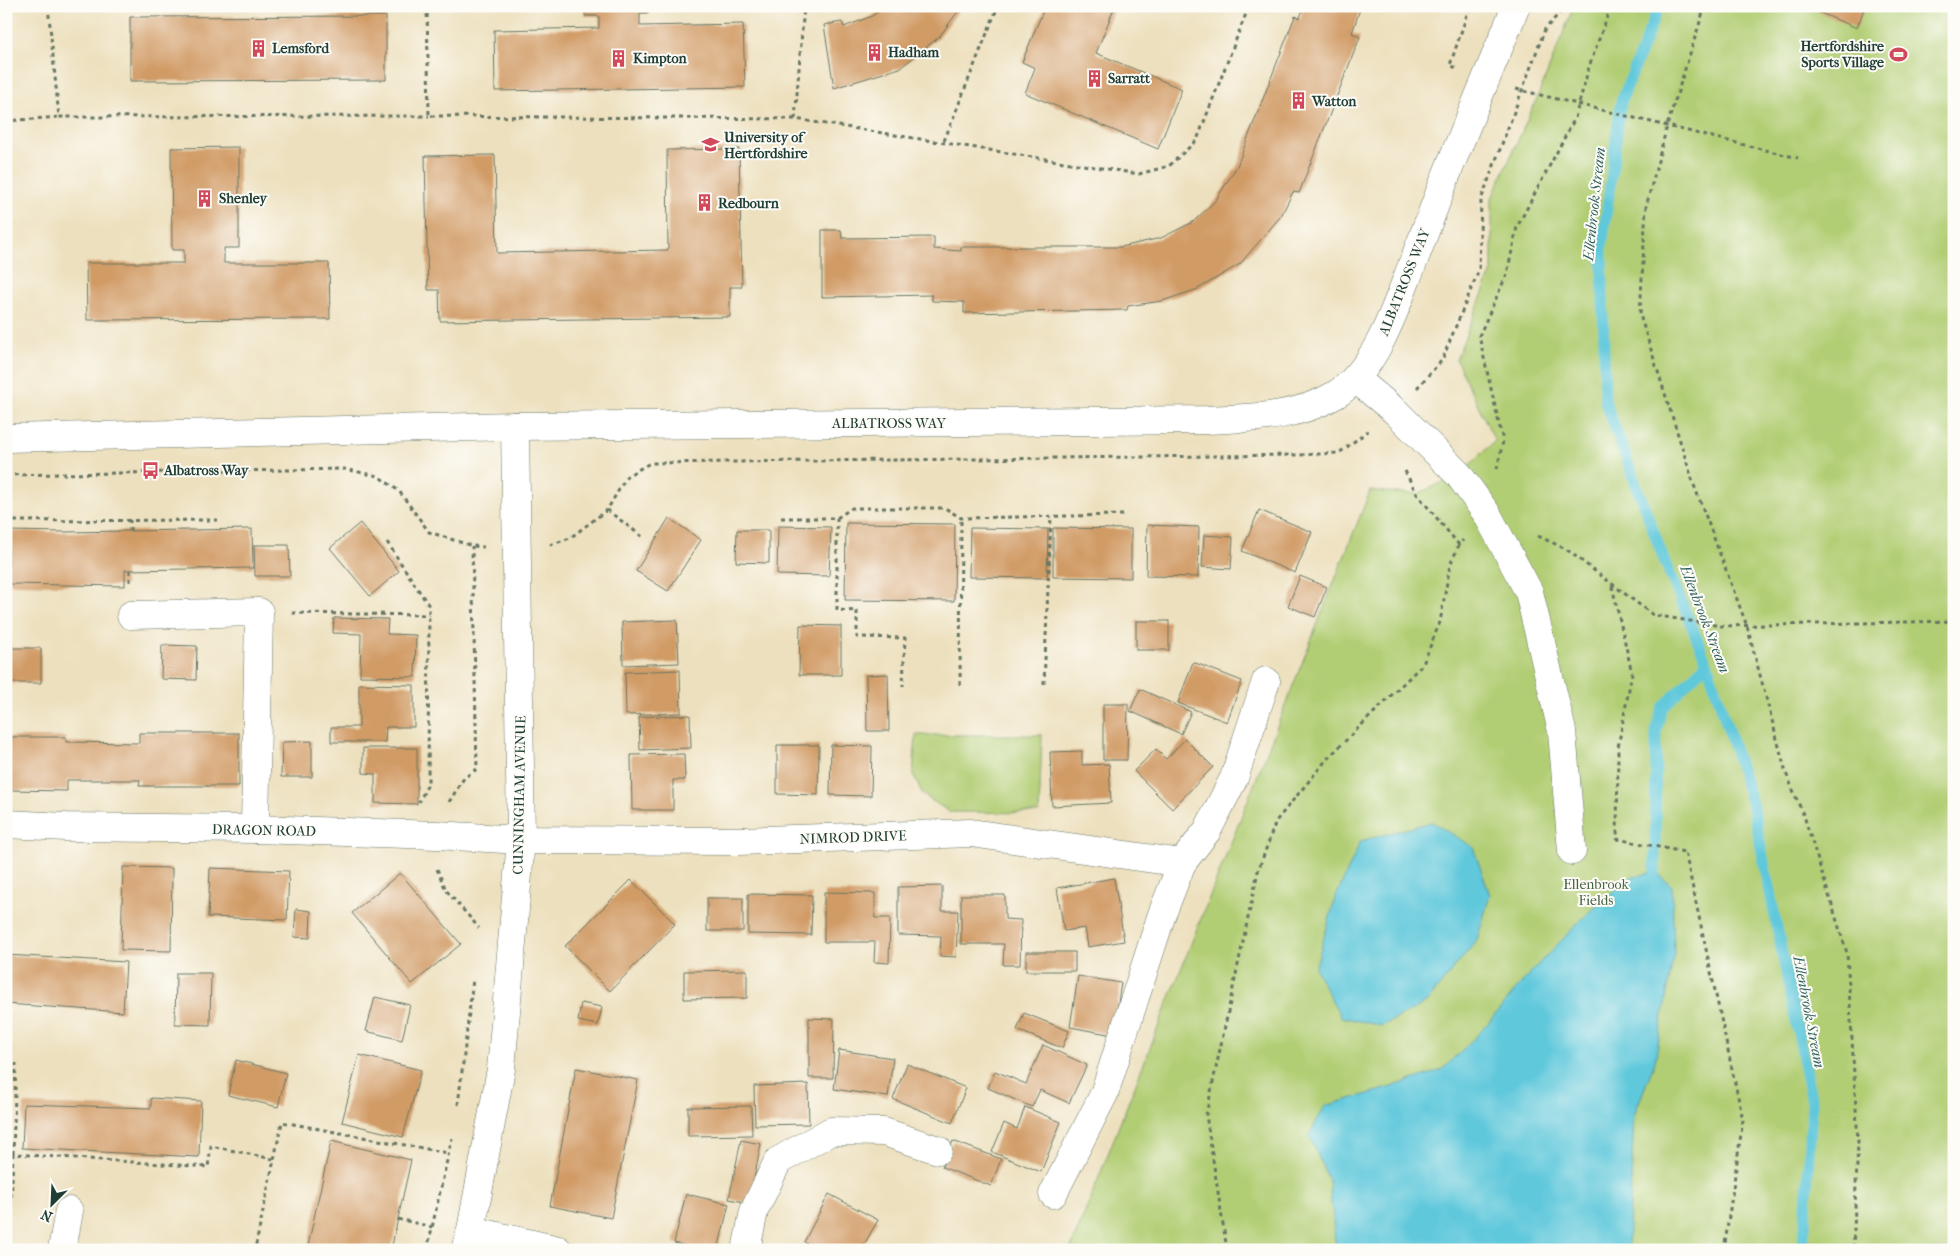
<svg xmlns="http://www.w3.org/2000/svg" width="1960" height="1256" viewBox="0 0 1960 1256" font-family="'IM FELL French Canon',serif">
<rect width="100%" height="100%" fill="#fdfcf7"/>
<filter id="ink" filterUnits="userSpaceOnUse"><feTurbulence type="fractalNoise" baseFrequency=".02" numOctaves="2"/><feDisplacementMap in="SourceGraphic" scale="10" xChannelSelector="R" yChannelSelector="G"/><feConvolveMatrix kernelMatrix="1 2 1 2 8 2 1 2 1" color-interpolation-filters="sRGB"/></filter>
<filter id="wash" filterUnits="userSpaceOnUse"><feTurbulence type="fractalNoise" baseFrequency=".0096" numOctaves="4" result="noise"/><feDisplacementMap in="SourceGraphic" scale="20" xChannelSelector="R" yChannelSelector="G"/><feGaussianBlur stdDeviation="1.12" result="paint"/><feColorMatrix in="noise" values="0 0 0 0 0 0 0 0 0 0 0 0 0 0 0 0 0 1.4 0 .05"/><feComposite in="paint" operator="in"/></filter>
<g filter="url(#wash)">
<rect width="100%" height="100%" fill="#ede0be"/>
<!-- green -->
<g fill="#b2ce75" stroke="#688654">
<path d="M 1574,6 L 1954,6 L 1954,1250 L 1070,1250 L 1370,491 L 1417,494 L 1459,475 L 1495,441 L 1456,359 L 1492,271 L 1492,198 L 1538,96 Z"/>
<path d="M 916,735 L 1042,735 L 1039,813 L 950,812 L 923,795 L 913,774 Z"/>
</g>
<!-- water -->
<g fill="#5fc8db" stroke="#3f8288">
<path d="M 1432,822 L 1473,847 L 1490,895 L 1477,940 L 1426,1003 L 1382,1026 L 1341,1017 L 1315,969 L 1335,899 L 1361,841 Z"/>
<path d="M 1655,871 L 1672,886 L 1674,953 L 1655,1062 L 1634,1115 L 1628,1250 L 1336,1250 L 1329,1181 L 1309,1135 L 1325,1106 L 1382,1090 L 1442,1070 L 1483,1029 L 1530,973 L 1582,919 L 1627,879 Z"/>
</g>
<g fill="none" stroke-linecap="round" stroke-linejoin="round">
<!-- stream -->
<g stroke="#5fc8db" stroke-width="11">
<path d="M 1659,6 L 1621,102 L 1602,247 L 1605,401 L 1666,565 L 1707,663 L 1753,807 L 1812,1103 L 1805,1227 L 1801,1250"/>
<path d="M 1655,871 L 1656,731 L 1662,708 L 1707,663"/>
</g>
</g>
<g id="blocks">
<!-- building -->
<g fill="#d19b66">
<path d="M 585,6 L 648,6 L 648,13 L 640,13 L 640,26 L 743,24 L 745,87 L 495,91 L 494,30 L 599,28 L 599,16 L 585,16 Z"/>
<path d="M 886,6 L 962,6 L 939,37 L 900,68 L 834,88 L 824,25 L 842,22 L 844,27 L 872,16 Z"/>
<path d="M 1045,6 L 1115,6 L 1096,53 L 1182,89 L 1158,149 L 1025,93 L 1035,68 L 1022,62 Z"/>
<path d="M 1304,6 L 1361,6 L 1352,33 L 1360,37 L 1299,193 L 1293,192 L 1281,216 L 1240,264 L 1198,289 L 1162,301 L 1128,306 L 1127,310 L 964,313 L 964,302 L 932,301 L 932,295 L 822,297 L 822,230 L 841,230 L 842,238 L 934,237 L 934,249 L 961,251 L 961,247 L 1121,247 L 1161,238 L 1193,222 L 1216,200 L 1237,166 L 1295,16 L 1300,18 Z"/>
<path d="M 1803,6 L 1865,6 L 1857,28 Z"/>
<path d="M 386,16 L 386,80 L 130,81 L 130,17 Z"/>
<path d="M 6,46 L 8,46 L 12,102 L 6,102 Z"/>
<path d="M 239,147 L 239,248 L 224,248 L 224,263 L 329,263 L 330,319 L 87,320 L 86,263 L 184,263 L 184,250 L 172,250 L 171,148 Z"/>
<path d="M 739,149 L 742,287 L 730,287 L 730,317 L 440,321 L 439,290 L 428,290 L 425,156 L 495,155 L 497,253 L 668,250 L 667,150 Z"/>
<path d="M 1259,510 L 1312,532 L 1295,573 L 1242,551 Z"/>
<path d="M 669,518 L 701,540 L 668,591 L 636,571 Z"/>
<path d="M 360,523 L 399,571 L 370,596 L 330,548 Z"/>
<path d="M 846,523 L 955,524 L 954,601 L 845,600 Z"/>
<path d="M 1147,525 L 1199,527 L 1198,577 L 1146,576 Z"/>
<path d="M 778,526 L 831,527 L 829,576 L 777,575 Z"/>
<path d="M 970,528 L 1048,529 L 1047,578 L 969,577 Z"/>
<path d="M 1053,528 L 1131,529 L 1131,578 L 1053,577 Z"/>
<path d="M 252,529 L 253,568 L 125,570 L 125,586 L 9,584 L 8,531 L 65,532 Z"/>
<path d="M 737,530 L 769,530 L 769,563 L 736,562 Z"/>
<path d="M 1204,535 L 1233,537 L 1231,569 L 1202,567 Z"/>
<path d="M 254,545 L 289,545 L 290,576 L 255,576 Z"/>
<path d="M 1300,576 L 1327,587 L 1315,617 L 1288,606 Z"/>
<path d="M 334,618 L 388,619 L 387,634 L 416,635 L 415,677 L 360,676 L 361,634 L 333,633 Z"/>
<path d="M 677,620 L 679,663 L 623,665 L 622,622 Z"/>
<rect x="1136" y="621" width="33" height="29"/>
<path d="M 800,625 L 841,626 L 841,675 L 799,675 Z"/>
<path d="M 6,630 L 10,630 L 11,648 L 41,648 L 41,683 L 6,683 Z"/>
<path d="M 162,645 L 197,646 L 196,680 L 161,679 Z"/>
<path d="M 1193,662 L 1242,681 L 1227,722 L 1178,703 Z"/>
<path d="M 680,670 L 681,713 L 626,715 L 625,672 Z"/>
<path d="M 888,674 L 889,731 L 867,731 L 866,675 Z"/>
<path d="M 359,684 L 414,685 L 414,727 L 386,727 L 385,742 L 331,742 L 331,727 L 359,727 Z"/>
<path d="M 1140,689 L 1191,712 L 1181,734 L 1130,711 Z"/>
<path d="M 1103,704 L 1128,704 L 1127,760 L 1103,760 Z"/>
<path d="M 690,715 L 691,748 L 640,750 L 639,717 Z"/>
<path d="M 139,733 L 239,733 L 239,786 L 139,786 L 140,780 L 67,780 L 67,791 L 6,790 L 6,737 L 66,737 L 66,742 L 139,743 Z"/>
<path d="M 1185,739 L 1213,767 L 1172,809 L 1134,771 L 1156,749 L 1166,759 Z"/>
<path d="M 312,741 L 312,777 L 281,777 L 282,742 Z"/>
<path d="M 777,745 L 819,745 L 818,795 L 777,794 Z"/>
<path d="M 831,745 L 872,746 L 871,796 L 830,795 Z"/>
<path d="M 363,748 L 417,748 L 417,804 L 375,803 L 375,774 L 363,773 Z"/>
<path d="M 1082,751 L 1082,765 L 1109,764 L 1111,803 L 1052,806 L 1050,752 Z"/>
<path d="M 684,754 L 685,780 L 673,780 L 673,810 L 632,810 L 631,755 Z"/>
<path d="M 123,867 L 172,868 L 171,951 L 121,950 Z"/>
<path d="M 210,868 L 289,871 L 287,920 L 208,917 Z"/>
<path d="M 400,873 L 461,944 L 412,984 L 352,913 Z"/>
<path d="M 1114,878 L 1124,941 L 1088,947 L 1085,928 L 1064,931 L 1057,888 Z"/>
<path d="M 631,880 L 675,924 L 610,991 L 565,946 Z"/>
<path d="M 942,886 L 942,911 L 958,911 L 956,957 L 940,956 L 941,936 L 898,935 L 898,887 Z"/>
<path d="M 824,892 L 875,893 L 875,918 L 890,918 L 889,963 L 874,962 L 875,942 L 824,942 Z"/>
<path d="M 748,894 L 812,895 L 811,935 L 748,934 Z"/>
<path d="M 961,895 L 1005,895 L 1005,919 L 1021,920 L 1020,965 L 1003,965 L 1004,944 L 961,944 Z"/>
<rect x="707" y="898" width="36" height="33"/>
<path d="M 296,909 L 311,911 L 310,938 L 294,937 Z"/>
<rect x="1026" y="952" width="49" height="19"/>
<path d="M 6,955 L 126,962 L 123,1012 L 6,1004 Z"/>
<path d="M 747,970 L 747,998 L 684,999 L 684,971 Z"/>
<path d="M 176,973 L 211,973 L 210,1025 L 175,1024 Z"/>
<path d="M 1078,976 L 1121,983 L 1113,1035 L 1070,1027 Z"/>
<path d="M 375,997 L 410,1005 L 402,1040 L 366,1031 Z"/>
<path d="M 581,1003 L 602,1007 L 598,1025 L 578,1021 Z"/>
<path d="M 1024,1013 L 1069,1031 L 1062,1048 L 1017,1030 Z"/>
<path d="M 809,1018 L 834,1019 L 833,1078 L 809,1078 Z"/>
<path d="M 1043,1045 L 1087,1065 L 1069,1103 L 1040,1090 L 1032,1107 L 988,1088 L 995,1071 L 1026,1084 Z"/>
<path d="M 839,1050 L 893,1058 L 888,1097 L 834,1089 Z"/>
<path d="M 359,1055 L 421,1070 L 403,1137 L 342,1122 Z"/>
<path d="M 236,1060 L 286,1073 L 278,1107 L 228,1095 Z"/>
<path d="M 907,1064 L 966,1088 L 952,1123 L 893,1099 Z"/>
<path d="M 576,1068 L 638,1080 L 611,1218 L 550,1206 Z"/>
<path d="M 808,1084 L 809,1124 L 755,1125 L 754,1086 Z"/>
<path d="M 151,1098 L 201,1101 L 199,1157 L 22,1148 L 24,1104 L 151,1108 Z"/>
<path d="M 751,1106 L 752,1135 L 688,1136 L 688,1107 Z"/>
<path d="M 1025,1107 L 1061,1122 L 1041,1172 L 992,1152 L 1004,1123 L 1017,1129 Z"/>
<path d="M 741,1140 L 761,1144 L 749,1203 L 729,1199 Z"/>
<path d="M 331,1141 L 411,1160 L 391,1250 L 307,1250 Z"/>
<path d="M 953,1141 L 1001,1159 L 991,1186 L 942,1167 Z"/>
<path d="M 686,1194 L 729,1204 L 718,1250 L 701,1250 L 674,1243 Z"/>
<path d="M 829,1194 L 878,1220 L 861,1250 L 817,1250 L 804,1242 Z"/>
</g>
</g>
</g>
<g filter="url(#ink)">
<use href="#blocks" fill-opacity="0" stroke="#677664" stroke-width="1"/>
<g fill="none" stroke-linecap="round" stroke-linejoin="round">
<defs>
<g id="minor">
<path d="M 1356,379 L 1396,412 L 1459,475 L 1487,514 L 1529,592 L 1562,731 L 1572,851"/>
<path d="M 6,438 L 515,426 L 1207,420 C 1251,418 1296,418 1335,395 C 1377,370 1397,303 1414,260 C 1427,227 1439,193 1452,161 C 1473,109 1495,58 1516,6"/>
<path d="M 131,615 L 259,612 L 255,829"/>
<path d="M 6,824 L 66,827 L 255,829 L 437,835 L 521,840 L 738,841 L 971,833 L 1182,863"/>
<path d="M 1053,1194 L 1104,1094 L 1162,914 L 1182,863 L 1207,831 L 1234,778 L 1266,681"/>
<path d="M 471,1230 L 558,1250"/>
<path d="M 62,1250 L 69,1211"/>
<path d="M 465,1250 L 471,1230 L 501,1069 L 521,840 L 515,426"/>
<path d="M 746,1250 L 754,1211 L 778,1161 L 831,1131 L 884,1132 L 938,1150"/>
</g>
</defs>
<!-- minor casing -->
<use href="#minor" stroke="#677664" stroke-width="29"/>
<!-- path -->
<g stroke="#677664" stroke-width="3" stroke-dasharray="4 4" stroke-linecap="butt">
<path d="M 48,6 L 59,117 L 429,116"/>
<path d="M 427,6 L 429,116 L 795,119 L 1139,174 L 1169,166 L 1197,140 L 1249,6"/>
<path d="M 803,6 L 811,9 L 822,6"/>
<path d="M 1705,6 L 1667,126 L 1646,207 L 1640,315 L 1694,485 L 1747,626 L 1786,773 L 1805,819 L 1847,953 L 1858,1143 L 1853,1250"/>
<path d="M 1456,68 L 1450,65 L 1470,6"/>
<path d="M 1516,89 L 1798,158"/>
<path d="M 795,119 L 804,6"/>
<path d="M 6,121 L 59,117"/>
<path d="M 944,141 L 998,6"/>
<path d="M 1417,388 L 1442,360 L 1479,270 L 1481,200 L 1545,29 L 1566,6"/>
<path d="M 1497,469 L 1503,441 L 1479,336 L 1507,274 L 1517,227 L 1575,118 L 1589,67 L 1611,6"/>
<path d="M 1405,471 L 1417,494 L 1459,545"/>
<path d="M 6,475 L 344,469 L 378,476 L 399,491 L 429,532 L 472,546 L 484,547"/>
<path d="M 607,510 L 644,538"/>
<path d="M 781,518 L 837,518 L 852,508 L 945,508 L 961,518 L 1123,515"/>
<path d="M 837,518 L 837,610 L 857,611 L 857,637 L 905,638 L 903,686"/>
<path d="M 6,521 L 220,520"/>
<path d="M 130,531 L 130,520"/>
<path d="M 1538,536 L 1566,549 L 1653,615 L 1721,626 L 1954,621"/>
<path d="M 387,542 L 429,606 L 428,784 L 419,802"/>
<path d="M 550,545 L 570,538 L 607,510 L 627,476 L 650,463 L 1298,455 L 1339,453 L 1368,431"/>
<path d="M 130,570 L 130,582"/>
<path d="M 1612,586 L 1632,673 L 1618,747 L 1617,839 L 1685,852 L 1743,1120 L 1724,1250"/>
<path d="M 292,613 L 429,615"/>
<path d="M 1044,684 L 1051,516"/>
<path d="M 960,685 L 961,518"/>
<path d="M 449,802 L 464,778 L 477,769 L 472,546"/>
<path d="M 437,869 L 446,890 L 479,928"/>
<path d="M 458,1105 L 473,979"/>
<path d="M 13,1154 L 16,1063"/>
<path d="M 11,1205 L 13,1154 L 208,1167 L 211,1146 L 273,1159"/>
<path d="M 398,1219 L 432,1227"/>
<path d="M 259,1250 L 255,1249 L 282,1122 L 448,1153"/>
<path d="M 427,1250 L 452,1138"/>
<path d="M 1227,1250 L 1206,1115 L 1258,871 L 1276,821 L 1328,758 L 1423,664 L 1440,622 L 1450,565 L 1459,545 L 1463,540"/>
</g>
<!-- minor -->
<use href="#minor" stroke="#fff" stroke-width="28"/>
</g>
</g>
<!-- icons -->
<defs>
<symbol id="building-bare" viewBox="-9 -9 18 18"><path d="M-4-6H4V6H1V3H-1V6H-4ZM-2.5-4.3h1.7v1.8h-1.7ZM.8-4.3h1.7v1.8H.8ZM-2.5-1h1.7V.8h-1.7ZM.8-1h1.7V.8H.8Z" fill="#d1495b" stroke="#fdfcf7" stroke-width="2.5" paint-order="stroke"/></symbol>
<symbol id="stadium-bare" viewBox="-9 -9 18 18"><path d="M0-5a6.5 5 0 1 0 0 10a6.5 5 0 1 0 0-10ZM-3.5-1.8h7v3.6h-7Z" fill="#d1495b" stroke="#fdfcf7" stroke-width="2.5" paint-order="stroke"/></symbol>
<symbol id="university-bare" viewBox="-9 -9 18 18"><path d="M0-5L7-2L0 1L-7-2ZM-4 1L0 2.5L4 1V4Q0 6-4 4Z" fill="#d1495b" stroke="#fdfcf7" stroke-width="2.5" paint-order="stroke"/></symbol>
<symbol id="bus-bare" viewBox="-9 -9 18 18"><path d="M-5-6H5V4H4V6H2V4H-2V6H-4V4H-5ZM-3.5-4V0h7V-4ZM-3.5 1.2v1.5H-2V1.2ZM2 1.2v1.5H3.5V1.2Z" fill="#d1495b" stroke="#fdfcf7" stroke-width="2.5" paint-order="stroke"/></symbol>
</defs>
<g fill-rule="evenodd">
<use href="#building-bare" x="246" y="36" width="25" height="25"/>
<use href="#building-bare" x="862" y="40" width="25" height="25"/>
<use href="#stadium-bare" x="1886" y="42" width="25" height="25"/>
<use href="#building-bare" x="606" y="46" width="25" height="25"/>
<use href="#building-bare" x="1082" y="66" width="25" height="25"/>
<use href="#building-bare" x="1286" y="88" width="25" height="25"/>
<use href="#university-bare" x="698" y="132" width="25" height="25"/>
<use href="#building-bare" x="192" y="186" width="25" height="25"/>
<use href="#building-bare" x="692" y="190" width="25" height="25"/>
<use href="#bus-bare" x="138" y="458" width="25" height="25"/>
</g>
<g text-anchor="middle" stroke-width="4" stroke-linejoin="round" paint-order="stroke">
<!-- poi labels -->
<g font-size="14" font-weight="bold" fill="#1f3d34" stroke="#fdfcf7" text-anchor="start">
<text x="1884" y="51" text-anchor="end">Hertfordshire<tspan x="1884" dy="16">Sports Village</tspan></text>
<text x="272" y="53">Lemsford</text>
<text x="888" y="57">Hadham</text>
<text x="633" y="63">Kimpton</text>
<text x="1108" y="83">Sarratt</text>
<text x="1312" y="106">Watton</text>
<text x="724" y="142">University of<tspan x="724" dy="16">Hertfordshire</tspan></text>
<text x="219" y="203">Shenley</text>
<text x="718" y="208">Redbourn</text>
<text x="164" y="475">Albatross Way</text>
</g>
<!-- street labels -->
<g font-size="14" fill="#1f3d34" stroke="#fdfcf7">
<text transform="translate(1404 282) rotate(-68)" y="5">ALBATROSS WAY</text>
<text x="889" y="428">ALBATROSS WAY</text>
<text transform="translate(519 795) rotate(-89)" y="5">CUNNINGHAM AVENUE</text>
<text transform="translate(264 830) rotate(1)" y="5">DRAGON ROAD</text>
<text transform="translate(853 837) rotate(-2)" y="5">NIMROD DRIVE</text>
</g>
<!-- park labels -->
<g font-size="14" fill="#446144" stroke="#fdfcf7">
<text x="1596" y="889">Ellenbrook<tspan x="1596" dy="16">Fields</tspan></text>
</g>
<!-- water labels -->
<g font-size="15" font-style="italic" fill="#2f605e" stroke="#fdfcf7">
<text transform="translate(1594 204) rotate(-84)" y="5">Ellenbrook Stream</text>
<text transform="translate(1705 619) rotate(69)" y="5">Ellenbrook Stream</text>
<text transform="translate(1809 1012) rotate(79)" y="5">Ellenbrook Stream</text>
</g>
</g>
<!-- margin -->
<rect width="1960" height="1256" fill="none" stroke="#fdfcf7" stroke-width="25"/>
<!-- north arrow -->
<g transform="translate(52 1204) rotate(204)" stroke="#fdfcf7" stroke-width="4" paint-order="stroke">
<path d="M0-4L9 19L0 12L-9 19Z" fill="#1f3d34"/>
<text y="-8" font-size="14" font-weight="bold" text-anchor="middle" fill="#1f3d34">N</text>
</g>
</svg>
